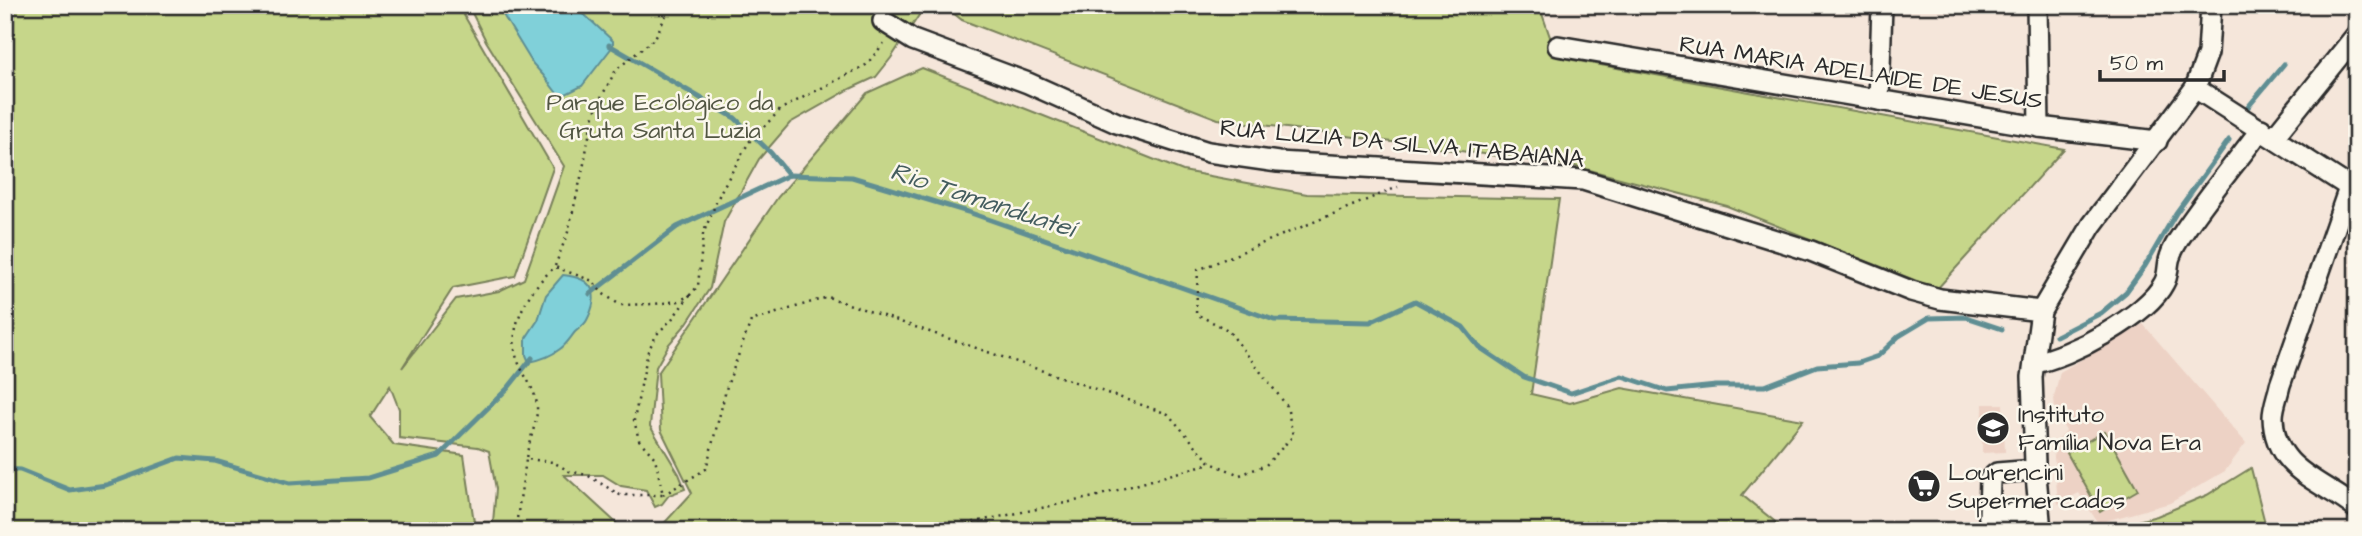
<svg xmlns="http://www.w3.org/2000/svg" width="2362" height="536" viewBox="0 0 2362 536" font-family="'Architects Daughter',sans-serif">
<rect width="100%" height="100%" fill="#f5e6da"/>
<filter id="ink" filterUnits="userSpaceOnUse"><feTurbulence type="fractalNoise" baseFrequency=".0143" numOctaves="2"/><feDisplacementMap in="SourceGraphic" scale="14" xChannelSelector="R" yChannelSelector="G"/><feConvolveMatrix kernelMatrix="1 2 1 2 8 2 1 2 1" color-interpolation-filters="sRGB"/></filter>
<g filter="url(#ink)">
<!-- built -->
<g fill="#edd2c5">
<path d="M 2143,324 L 2246,443 L 2225,471 L 2170,503 L 2098,523 L 2079,493 L 2058,504 L 2053,445 L 2066,431 L 2055,412 L 2054,397 L 2060,372 Z"/>
<path d="M 1983,404 L 2003,404 L 2005,452 L 1982,453 Z"/>
</g>
<!-- green -->
<g fill="#c6d68a" stroke="#78805a" stroke-width="2" fill-rule="evenodd">
<path d="M 5,5 L 458,5 L 553,168 L 515,276 L 453,288 L 402,368 L 456,299 L 499,291 L 524,279 L 564,166 L 486,41 L 468,5 L 925,6 L 891,58 L 876,77 L 850,89 L 790,123 L 759,159 L 724,222 L 710,288 L 687,323 L 669,344 L 656,367 L 650,426 L 679,474 L 685,489 L 669,495 L 662,504 L 655,507 L 646,490 L 621,486 L 603,475 L 564,475 L 625,531 L 5,531 ZM 390,386 L 399,409 L 399,438 L 478,447 L 489,451 L 496,489 L 493,522 L 474,522 L 464,455 L 394,445 L 370,417 Z"/>
<path d="M 943,5 L 1539,5 L 1557,57 L 2064,149 L 1937,289 L 1727,206 L 1574,166 L 1218,119 L 962,20 Z"/>
<path d="M 922,68 L 1183,171 L 1307,194 L 1559,199 L 1531,394 L 1570,403 L 1622,388 L 1803,420 L 1742,495 L 1779,525 L 1774,531 L 1497,531 L 1492,528 L 1491,531 L 657,531 L 692,493 L 661,430 L 658,373 L 778,197 L 867,93 Z"/>
<path d="M 2105,431 L 2138,490 L 2100,512 L 2067,453 Z"/>
<path d="M 2251,468 L 2267,531 L 2099,531 L 2157,516 L 2207,495 Z"/>
</g>
<!-- water -->
<g fill="#80d0d9" stroke="#5e8e93" stroke-width="2">
<path d="M 497,5 L 565,5 L 586,16 L 613,41 L 613,46 L 582,86 L 564,95 L 556,92 L 543,75 L 533,64 Z"/>
<path d="M 563,275 C 595,278 600,295 587,320 C 584,326 579,328 575,332 C 570,338 567,344 560,349 C 551,356 540,360 529,362 L 526,355 L 526,338 L 538,320 L 546,295 Z"/>
</g>
<g fill="none" stroke-linecap="round" stroke-linejoin="round">
<!-- stream -->
<g stroke="#5e8e93" stroke-width="5">
<path d="M 609,45 L 735,118 L 771,153 L 789,175"/>
<path d="M 2248,107 L 2284,64"/>
<path d="M 590,294 L 677,227 L 789,175 L 852,177 L 968,212 L 1274,320 L 1370,322 L 1415,301 L 1463,327 L 1479,347 L 1524,377 L 1571,393 L 1622,376 L 1667,391 L 1716,386 L 1765,386 L 1817,366 L 1858,363 L 1878,356 L 1899,336 L 1929,318 L 1966,317 L 2002,329"/>
<path d="M 2056,336 L 2101,313 L 2126,292 L 2145,266 L 2176,213 L 2229,140"/>
<path d="M 5,469 L 20,470 L 70,490 L 106,485 L 179,458 L 215,461 L 290,483 L 368,478 L 439,456 L 508,388 L 532,358"/>
</g>
<defs>
<g id="minor">
<path d="M 2037,5 L 2039,127"/>
<path d="M 883,21 L 913,40 L 1028,83 L 1117,123 L 1208,152 L 1278,162 L 1583,180 L 1811,251 L 1911,291 L 1940,299 L 2041,311"/>
<path d="M 1558,46 L 2039,127 L 2157,141"/>
<path d="M 2195,88 L 2357,192"/>
<path d="M 1879,100 L 1882,5"/>
<path d="M 2274,137 L 2357,34"/>
<path d="M 2349,188 L 2280,385 C 2278,395 2273,407 2273,417 C 2274,471 2322,480 2357,509"/>
<path d="M 2034,363 C 2070,357 2147,316 2164,283 C 2169,275 2167,265 2170,257 C 2173,248 2178,240 2183,233 C 2207,197 2235,164 2261,129"/>
<path d="M 1989,517 L 1990,479 L 1997,473 L 2035,470"/>
<path d="M 1991,531 L 1989,517 L 2039,509"/>
<path d="M 2041,531 L 2035,464 L 2032,377 L 2041,311 L 2092,225 L 2195,88 L 2208,53 L 2211,5"/>
</g>
</defs>
<!-- minor casing -->
<use href="#minor" stroke="#2b2b2b" stroke-width="24"/>
<!-- path -->
<g stroke="#2b2b2b" stroke-width="2.5" stroke-dasharray="2 5" stroke-linecap="butt">
<path d="M 555,266 L 568,232 L 583,169 L 591,125 L 598,103 L 616,70 L 655,38 L 671,5"/>
<path d="M 690,295 L 672,319 L 657,334 L 648,351 L 634,420 L 639,440 L 655,458 L 663,495 L 620,495 L 587,475 L 569,471 L 553,462 L 526,459 C 528,441 538,423 537,406 C 536,391 526,379 520,366 C 503,332 528,289 555,267 L 593,281 L 602,293 L 620,305 L 654,304 L 679,301 L 690,295 L 698,286 L 703,234 L 721,191 L 749,142 L 781,109 L 866,65 L 884,43"/>
<path d="M 663,495 L 706,469 L 727,386 L 751,321 L 828,297 L 1168,414 L 1211,463 L 1240,475 L 1266,465 L 1293,436 L 1287,406 L 1228,330 L 1196,314 L 1198,270 L 1398,187"/>
<path d="M 522,531 L 517,519 L 526,460"/>
<path d="M 932,531 L 1094,497 L 1210,463"/>
</g>
<!-- minor -->
<use href="#minor" stroke="#fbf7ec" stroke-width="19"/>
</g>
</g>
<!-- icons -->
<defs>
<symbol id="school-disc" viewBox="-11 -11 22 22"><circle r="9.5" fill="#2b2b2b" stroke="#fbf7ec"/><path d="M0-5L7-2L0 1L-7-2ZM-4 1L0 2.5L4 1V4Q0 6-4 4Z" fill="#fff"/></symbol>
<symbol id="supermarket-disc" viewBox="-11 -11 22 22"><circle r="9.5" fill="#2b2b2b" stroke="#fbf7ec"/><path d="M-6-5.5h2.5l.6 2H6L4.5 2H-2.5L-4.4-4H-6ZM-1.5 3.2a1.3 1.3 0 1 0 .1 0ZM3 3.2a1.3 1.3 0 1 0 .1 0Z" fill="#fff"/></symbol>
</defs>
<g fill-rule="evenodd">
<use href="#school-disc" x="1974" y="409" width="38" height="38"/>
<use href="#supermarket-disc" x="1905" y="467" width="38" height="38"/>
</g>
<g text-anchor="middle" stroke-width="5" stroke-linejoin="round" paint-order="stroke">
<!-- street labels -->
<g font-size="24" fill="#2b2b2b" stroke="#fbf7ec">
<text transform="translate(1861 72) rotate(9)" y="8">RUA MARIA ADELAIDE DE JESUS</text>
<text transform="translate(1402 143) rotate(5)" y="8">RUA LUZIA DA SILVA ITABAIANA</text>
</g>
<!-- park labels -->
<g font-size="24" fill="#525643" stroke="#fbf7ec">
<text x="660" y="110">Parque Ecológico da<tspan x="660" dy="28">Gruta Santa Luzia</tspan></text>
</g>
<!-- poi labels -->
<g font-size="24" fill="#2b2b2b" stroke="#fbf7ec" text-anchor="start">
<text x="2018" y="422">Instituto<tspan x="2018" dy="28">Família Nova Era</tspan></text>
<text x="1948" y="480">Lourencini<tspan x="1948" dy="28">Supermercados</tspan></text>
</g>
<!-- water labels -->
<g font-size="26" font-style="italic" fill="#445d5f" stroke="#fbf7ec">
<text transform="translate(983 199) rotate(18)" y="9">Rio Tamanduateí</text>
</g>
</g>
<!-- margin -->
<rect width="2362" height="536" fill="none" stroke="#fbf7ec" stroke-width="28"/>
<rect x="14" y="14" width="2334" height="508" fill="none" stroke="#2b2b2b" stroke-width="2.5" filter="url(#ink)"/>
<!-- scale -->
<path d="M2100 70v10h124v-10" fill="none" stroke="#2b2b2b" stroke-width="3.5"/>
<text x="2110" y="70" font-size="21" fill="#2b2b2b" stroke="#fbf7ec" stroke-width="5" paint-order="stroke">50 m</text>
</svg>
